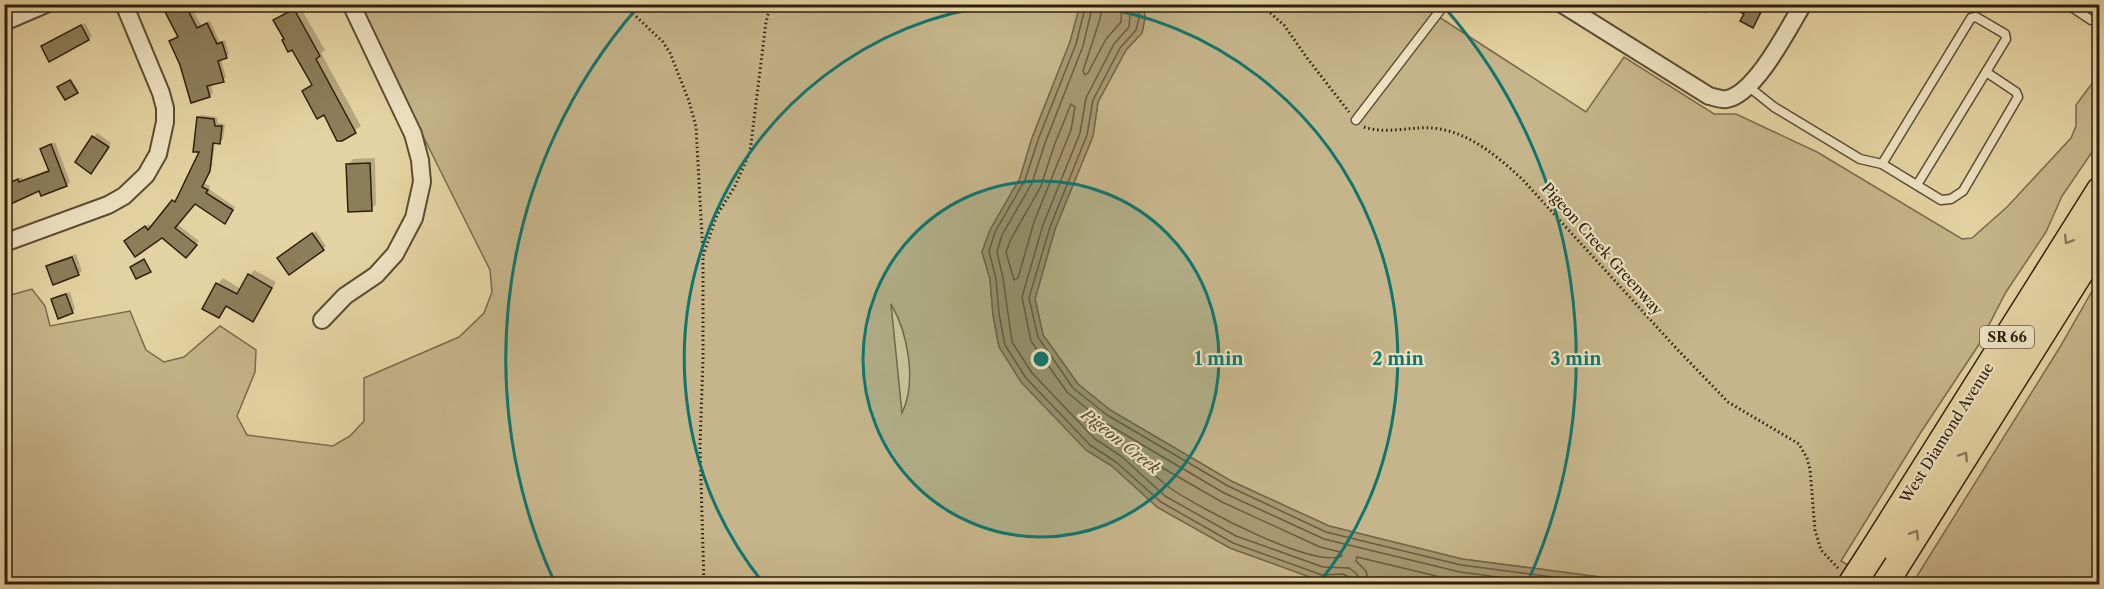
<svg xmlns="http://www.w3.org/2000/svg" width="2104" height="589" viewBox="0 0 2104 589" font-family="'Libre Caslon Text',serif">
<rect width="100%" height="100%" fill="#e5d4a3"/>
<filter id="stains"><feTurbulence type="fractalNoise" baseFrequency=".00333" numOctaves="4"/><feColorMatrix values="0 0 0 0 .2 0 0 0 0 .09 0 0 0 0 .02 0 0 0 .5 -.17"/></filter>
<radialGradient id="worn" r=".72"><stop offset=".6" stop-color="#630" stop-opacity="0"/><stop offset="1" stop-color="#630" stop-opacity=".3"/></radialGradient>
<!-- green -->
<g fill="#c6b58a" stroke="#7a6a4c" stroke-width="1.5" fill-rule="evenodd">
<path d="M 357,4 L 1080,5 L 1070,42 L 1032,138 L 1020,178 L 990,230 L 982,252 L 990,279 L 993,315 L 999,347 L 1086,450 L 1112,466 L 1157,507 L 1230,548 L 1321,581 L 1343,580 L 1352,584 L 5,584 L 4,306 L 11,295 L 32,289 L 45,306 L 50,326 L 130,311 L 146,350 L 164,362 L 184,357 L 220,326 L 256,350 L 255,372 L 237,416 L 247,435 L 333,446 L 350,436 L 364,421 L 364,378 L 459,337 L 484,313 L 492,292 L 490,270 ZM 891,304 C 908,333 917,382 902,413 Z"/>
<path d="M 1144,5 L 1431,5 L 1428,10 L 1586,112 L 1624,57 L 1714,114 L 1736,114 L 1817,152 L 1962,239 L 1972,238 L 2007,207 L 2071,138 L 2076,126 L 2076,105 L 2099,74 L 2099,142 L 2062,196 L 2046,232 L 2006,292 L 1978,346 L 1921,432 L 1841,561 L 1881,584 L 1653,584 L 1462,559 L 1329,526 L 1231,481 L 1110,410 L 1078,384 L 1043,335 L 1035,299 L 1055,229 L 1093,136 L 1098,102 L 1126,50 L 1142,33 L 1145,18 Z"/>
<path d="M 2099,279 L 2099,584 L 1912,584 L 2060,347 Z"/>
</g>
<!-- water -->
<path fill="#a79770" stroke="#776749" stroke-width="1.5" d="M 1080,5 L 1144,5 L 1145,18 L 1142,33 L 1126,50 L 1098,102 L 1093,136 L 1055,229 L 1035,299 L 1043,335 L 1078,384 L 1110,410 L 1231,481 L 1329,526 L 1462,559 L 1653,584 L 1352,584 L 1343,580 L 1321,581 L 1230,548 L 1157,507 L 1112,466 L 1086,450 L 1021,382 L 999,347 L 993,315 L 990,279 L 982,252 L 990,230 L 1020,178 L 1032,138 L 1070,42 Z"/>
<!-- shadow -->
<g fill="#0003">
<path d="M 163,4 L 190,4 L 201,25 L 210,21 L 220,42 L 225,40 L 229,54 L 221,59 L 226,77 L 223,80 L 211,84 L 213,93 L 210,96 L 182,64 L 171,41 L 179,36 Z"/>
<path d="M 1689,4 L 1712,4 L 1705,14 Z"/>
<path d="M 1730,4 L 1766,4 L 1753,26 L 1746,13 Z"/>
<path d="M 299,5 L 325,50 L 321,53 L 361,126 L 342,139 L 324,113 L 304,91 L 313,84 L 275,20 Z"/>
<path d="M 85,23 L 92,36 L 89,39 L 46,43 Z"/>
<path d="M 72,80 L 78,90 L 77,92 L 60,86 Z"/>
<path d="M 201,115 L 217,117 L 218,123 L 225,124 L 223,139 L 220,142 L 215,142 L 212,166 L 204,183 L 210,186 L 209,189 L 235,207 L 227,219 L 195,202 L 177,224 L 199,241 L 189,253 L 162,236 L 129,238 L 149,224 L 151,227 L 173,201 L 176,198 L 178,199 L 201,151 L 198,118 Z"/>
<path d="M 97,133 L 111,143 L 94,169 L 77,162 Z"/>
<path d="M 55,142 L 70,182 L 67,185 L 40,189 L 4,205 L 4,184 L 22,177 L 23,179 L 50,169 L 41,149 Z"/>
<path d="M 375,158 L 376,204 L 371,210 L 348,164 L 353,159 Z"/>
<path d="M 316,231 L 326,246 L 323,249 L 282,254 Z"/>
<path d="M 76,254 L 82,271 L 78,274 L 48,267 L 51,263 Z"/>
<path d="M 254,270 L 276,282 L 258,314 L 253,320 L 227,305 L 219,316 L 204,308 L 218,284 L 223,278 L 241,289 Z"/>
<path d="M 70,292 L 75,309 L 72,312 L 53,300 L 56,296 Z"/>
</g>
<g fill="none" stroke-linecap="round" stroke-linejoin="round">
<!-- shore -->
<g stroke="#6a5c3f" stroke-width="1.5">
<path d="M 1086,4 L 1076,44 L 1038,140 L 1025,180 L 995,232 L 989,251 L 996,279 L 999,314 L 1005,345 L 1026,378 L 1090,445 L 1116,462 L 1161,502 L 1233,543 L 1322,575 L 1343,574 L 1351,578 L 1352,584"/>
<path d="M 1093,4 L 1083,46 L 1045,143 L 1032,183 L 1002,235 L 997,252 L 1003,278 L 1012,342 L 1032,373 L 1095,439 L 1121,456 L 1165,496 L 1236,536 L 1323,567 L 1349,568 L 1357,574 L 1360,584"/>
<path d="M 1103,4 L 1100,19 L 1083,71 L 1085,75 L 1088,73 L 1106,39 L 1121,22 L 1122,4"/>
<path d="M 1131,4 L 1129,27 L 1114,44 L 1086,98 L 1080,133 L 1043,225 L 1022,297 L 1031,341 L 1067,392 L 1102,421 L 1224,493 L 1324,539 L 1460,572 L 1551,584"/>
<path d="M 1138,4 L 1139,18 L 1136,30 L 1120,48 L 1093,100 L 1087,135 L 1050,227 L 1029,298 L 1038,337 L 1073,388 L 1107,415 L 1228,486 L 1326,532 L 1461,565 L 1608,584"/>
<path d="M 1071,104 L 1075,107 L 1071,130 L 1034,222 L 1018,278 L 1014,280 L 1006,252 L 1011,239 L 1041,186 L 1054,146 Z"/>
<path d="M 1140,455 L 1222,502 L 1320,547 L 1340,552 L 1342,556 C 1313,569 1200,508 1173,490 C 1161,482 1150,470 1138,460 Z"/>
<path d="M 1369,584 L 1366,571 L 1356,561 L 1357,557 L 1457,581 L 1483,584"/>
</g>
</g>
<!-- building -->
<g fill="#8d7e5b" stroke="#2e200e" stroke-width="1.5">
<path d="M 161,4 L 185,4 L 197,28 L 207,23 L 217,44 L 222,42 L 227,58 L 218,61 L 224,82 L 207,86 L 210,97 L 191,103 L 180,65 L 169,41 L 178,37 Z"/>
<path d="M 1726,4 L 1765,4 L 1753,28 L 1740,21 L 1744,14 Z"/>
<path d="M 294,9 L 320,56 L 316,59 L 356,133 L 342,141 L 337,141 L 324,115 L 317,119 L 302,91 L 312,85 L 292,50 L 288,52 L 282,40 L 284,39 L 273,20 Z"/>
<path d="M 81,25 L 89,40 L 49,62 L 41,46 Z"/>
<path d="M 70,80 L 78,93 L 65,100 L 57,87 Z"/>
<path d="M 197,117 L 214,119 L 215,126 L 222,126 L 220,144 L 213,143 L 210,171 L 202,187 L 208,190 L 206,193 L 233,210 L 225,224 L 195,204 L 175,228 L 197,245 L 186,258 L 162,238 L 135,257 L 124,241 L 145,226 L 148,230 L 172,200 L 175,202 L 199,152 L 193,152 Z"/>
<path d="M 92,136 L 109,147 L 91,174 L 75,162 Z"/>
<path d="M 51,144 L 67,186 L 41,196 L 39,191 L 4,207 L 4,185 L 18,179 L 19,182 L 49,171 L 40,149 Z"/>
<path d="M 370,163 L 372,211 L 348,212 L 346,164 Z"/>
<path d="M 312,233 L 324,250 L 289,275 L 277,258 Z"/>
<path d="M 72,257 L 79,275 L 53,285 L 46,266 Z"/>
<path d="M 144,259 L 151,272 L 136,279 L 130,267 Z"/>
<path d="M 248,274 L 272,288 L 253,322 L 226,306 L 219,318 L 202,309 L 216,283 L 237,294 Z"/>
<path d="M 66,294 L 73,313 L 58,319 L 51,299 Z"/>
</g>
<g fill="none" stroke-linecap="round" stroke-linejoin="round">
<defs>
<g id="lane">
<path d="M 2067,4 L 2091,20 L 2100,17"/>
<path d="M 1749,87 L 1774,107 L 1860,159 L 1882,164 L 1941,200 L 1951,199 L 1963,191 L 2018,97 L 2016,92 L 1986,72 L 1917,185"/>
<path d="M 1356,120 L 1445,4"/>
<path d="M 1882,164 L 1971,18 L 1976,17 L 2005,34 L 2006,39 L 1986,72"/>
</g>
<g id="street">
<path d="M 1562,4 L 1709,96 C 1714,97 1722,100 1727,99 C 1756,93 1788,29 1803,4"/>
<path d="M 4,22 L 46,4"/>
<path d="M 4,243 L 108,205 L 124,196 L 146,175 L 158,154 L 165,122 L 165,108 L 161,93 L 124,4"/>
<path d="M 322,320 L 345,296 L 376,275 L 395,254 L 414,218 L 422,182 L 420,160 L 413,134 L 351,4"/>
</g>
<g id="primary">
<path d="M 1874,550 L 2100,191"/>
<path d="M 1884,584 L 2100,240"/>
</g>
</defs>
<!-- lane casing -->
<use href="#lane" stroke="#5c4d33" stroke-width="11"/>
<!-- street casing -->
<use href="#street" stroke="#5c4d33" stroke-width="20"/>
<!-- primary casing -->
<use href="#primary" stroke="#2e200e" stroke-width="30"/>
<!-- path -->
<g stroke="#2e200e" stroke-width="3" stroke-dasharray="1.5 3" stroke-linecap="butt">
<path d="M 436,4 L 446,8 L 451,4"/>
<path d="M 623,4 L 663,42 L 670,53 L 689,101 L 696,127 L 703,254"/>
<path d="M 1260,4 L 1284,25 L 1307,58 L 1349,112"/>
<path d="M 1364,127 C 1381,133 1401,129 1419,128 C 1461,125 1494,153 1523,180 L 1676,348 L 1728,402 L 1799,444 L 1807,458 L 1810,469 L 1815,530 L 1821,550 L 1838,568"/>
<path d="M 704,584 L 700,446 L 703,360 L 703,256 L 717,215 L 735,186 L 750,152 L 766,22 L 771,4"/>
</g>
<!-- lane -->
<use href="#lane" stroke="#eee3c3" stroke-width="8"/>
<!-- street -->
<use href="#street" stroke="#eee3c3" stroke-width="16"/>
<!-- primary -->
<use href="#primary" stroke="#e5d4a3" stroke-width="27"/>
<defs>
<path id="primary-bridge" d="M 1852,584 L 1874,550"/>
</defs>
<!-- primary-bridge casing -->
<use href="#primary-bridge" stroke="#2e200e" stroke-width="30" stroke-linecap="butt"/>
<!-- primary-bridge -->
<use href="#primary-bridge" stroke="#e5d4a3" stroke-width="27"/>
</g>
<!-- one-way arrows -->
<defs><path id="oneway-chevron" d="M-2-3.5L2.5 0L-2 3.5" fill="none" stroke-width="1.6" stroke-linecap="round" stroke-linejoin="round" transform="scale(1.5)"/></defs>
<g stroke="#8a7a58">
<use href="#oneway-chevron" transform="translate(2068 240) rotate(122)"/>
<use href="#oneway-chevron" transform="translate(1964 456) rotate(-57)"/>
<use href="#oneway-chevron" transform="translate(1915 534) rotate(-58)"/>
</g>
<!-- distance rings -->
<circle cx="1041" cy="359" r="178" fill="#0f766e" fill-opacity=".12"/>
<g fill="none" stroke="#0f766e" stroke-width="3">
<circle cx="1041" cy="359" r="178"/>
<path d="M764 584A357 357 0 0 1 997 5M1085 5A357 357 0 0 1 1318 584"/>
<path d="M554 581A535 535 0 0 1 637 8M1445 8A535 535 0 0 1 1528 581"/>
</g>
<g text-anchor="middle" stroke-width="4.5" stroke-linejoin="round" paint-order="stroke">
<!-- shield labels -->
<rect fill="#eee3c3" stroke="#685a44" stroke-width="1.5" x="1980" y="326" width="54" height="22" rx="4.5"/>
<g font-size="14" font-weight="bold" fill="#2e200e">
<text x="2007" y="342">SR 66</text>
</g>
<!-- street labels -->
<g font-size="15" fill="#2e200e" stroke="#eee3c3">
<text transform="translate(1602 249) rotate(48)" y="5">Pigeon Creek Greenway</text>
<text transform="translate(1947 433) rotate(-58)" y="5">West Diamond Avenue</text>
</g>
<!-- water labels -->
<g font-size="16" font-style="italic" fill="#584a30" stroke="#eee3c3">
<text transform="translate(1121 441) rotate(38)" y="6">Pigeon Creek</text>
</g>
</g>
<circle cx="1041" cy="359" r="9" fill="#0f766e" stroke="#eee3c3" stroke-width="3"/>
<g font-size="18" text-anchor="middle" font-weight="bold" fill="#0f766e" stroke="#eee3c3" stroke-width="4.5" stroke-linejoin="round" paint-order="stroke">
<text x="1219" y="365">1 min</text>
<text x="1398" y="365">2 min</text>
<text x="1576" y="365">3 min</text>
</g>
<!-- margin -->
<rect width="2104" height="589" fill="none" stroke="#e5d4a3" stroke-width="24"/>
<rect x="6" y="6" width="2092" height="577" fill="none" stroke="#2e200e" stroke-width="3"/>
<rect x="12" y="12" width="2080" height="565" fill="none" stroke="#2e200e" stroke-width="1.5"/>
<rect width="100%" height="100%" filter="url(#stains)"/>
<rect width="100%" height="100%" fill="url(#worn)"/>
</svg>
